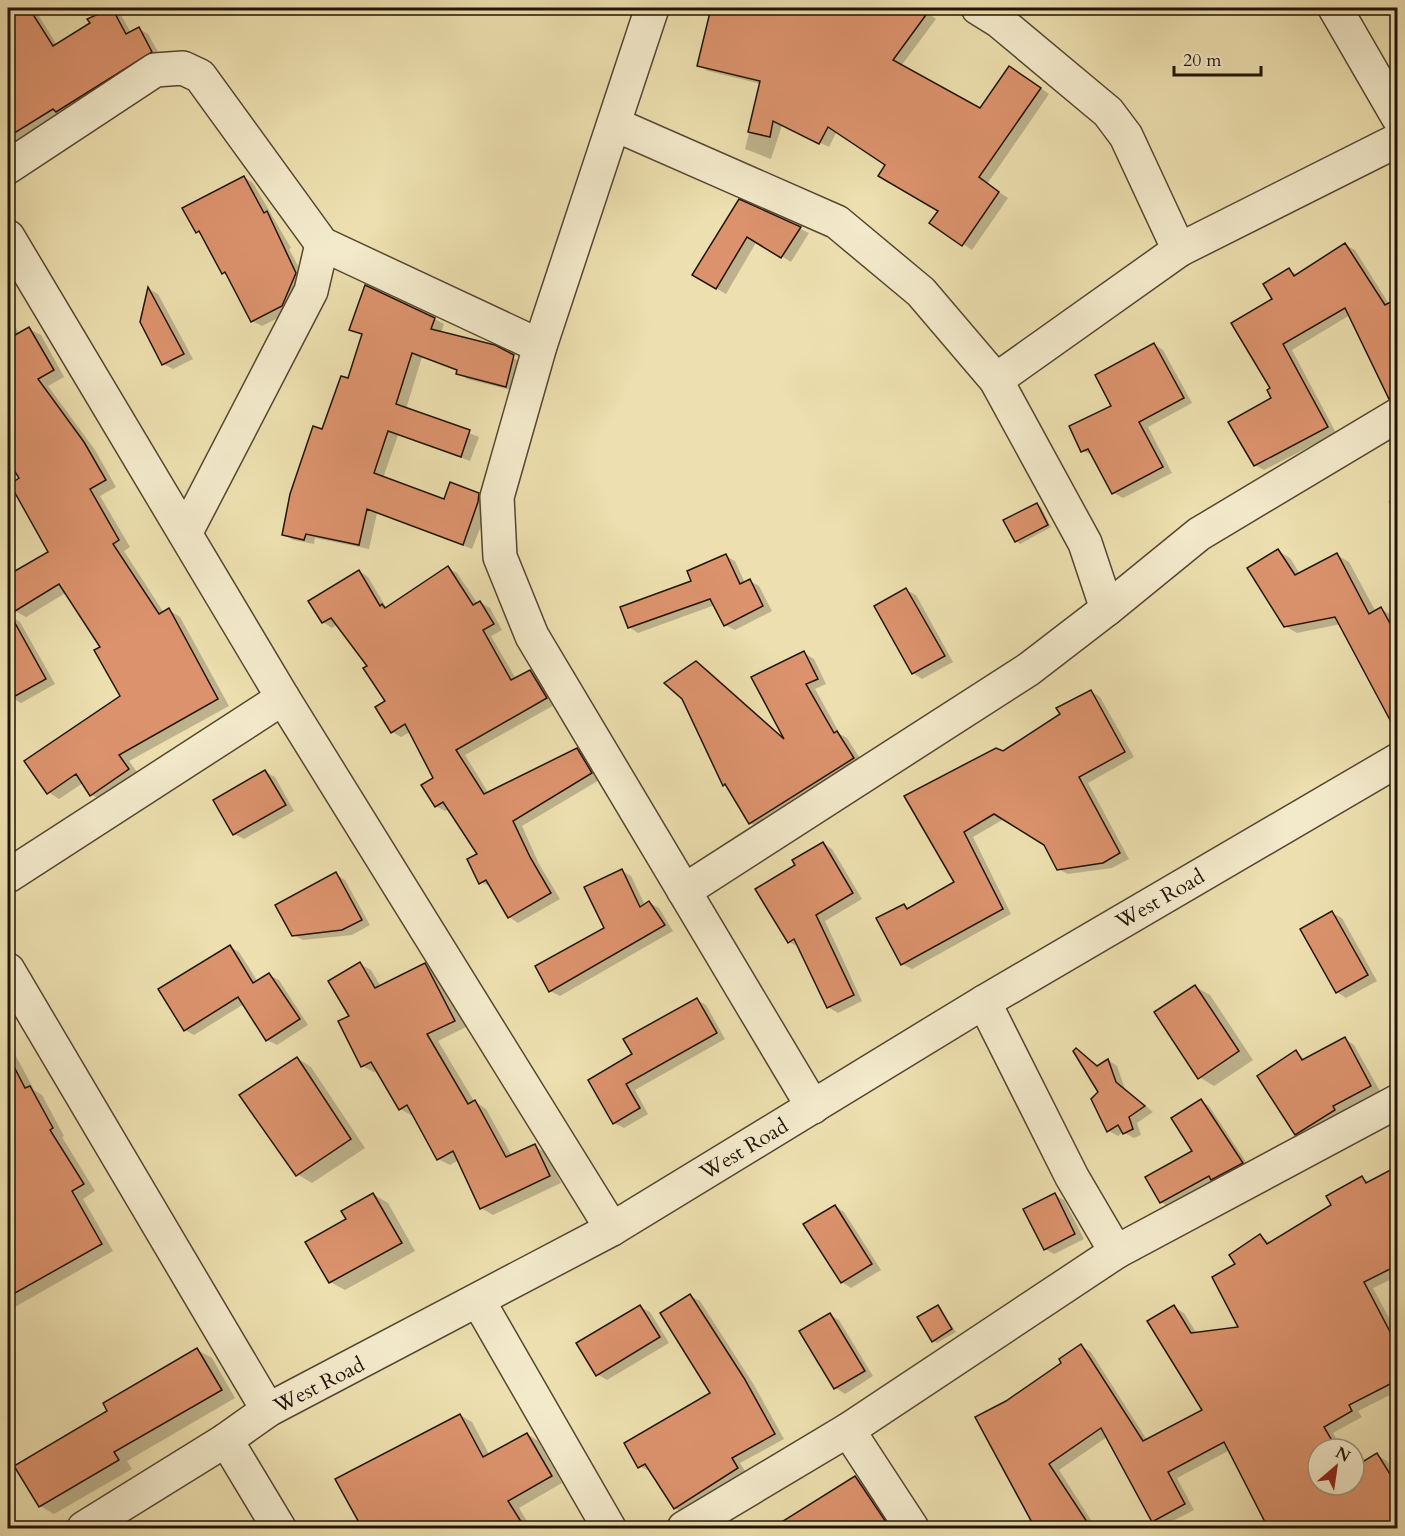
<svg xmlns="http://www.w3.org/2000/svg" width="1405" height="1536" viewBox="0 0 1405 1536" font-family="Cardo,serif">
<rect width="100%" height="100%" fill="#eddfaf"/>
<filter id="stains"><feTurbulence type="fractalNoise" baseFrequency=".00333" numOctaves="4"/><feColorMatrix values="0 0 0 0 .2 0 0 0 0 .09 0 0 0 0 .02 0 0 0 .5 -.17"/></filter>
<radialGradient id="worn" r=".72"><stop offset=".6" stop-color="#630" stop-opacity="0"/><stop offset="1" stop-color="#630" stop-opacity=".3"/></radialGradient>
<!-- shadow -->
<g fill="#0003">
<path d="M 8,8 L 34,8 L 57,45 L 92,23 L 89,20 L 111,8 L 120,13 L 131,33 L 139,29 L 148,34 L 161,57 L 8,148 Z"/>
<path d="M 741,8 L 816,8 L 800,64 L 837,8 L 880,8 L 886,11 L 889,8 L 920,8 L 936,19 L 901,66 L 980,110 L 1019,73 L 1049,94 L 987,184 L 1008,198 L 972,250 L 963,244 L 940,210 L 887,165 L 837,131 L 829,147 L 782,125 L 771,159 L 745,149 L 761,84 L 708,71 L 699,66 L 731,39 Z"/>
<path d="M 244,177 L 253,183 L 291,248 L 289,249 L 305,279 L 292,311 L 262,326 L 252,321 L 228,276 L 223,273 L 203,235 L 197,232 Z"/>
<path d="M 739,201 L 809,233 L 791,262 L 757,241 L 726,294 L 694,275 Z"/>
<path d="M 1345,245 L 1355,250 L 1389,304 L 1398,300 L 1398,400 L 1389,395 L 1350,315 L 1292,350 L 1336,433 L 1264,470 L 1255,465 L 1273,398 L 1274,299 L 1289,270 L 1298,275 Z"/>
<path d="M 149,289 L 158,294 L 193,359 L 173,369 L 163,364 L 141,322 Z"/>
<path d="M 8,312 L 19,334 L 29,329 L 41,335 L 64,377 L 48,386 L 95,450 L 116,487 L 100,496 L 130,547 L 124,551 L 164,613 L 169,610 L 180,617 L 229,706 L 129,761 L 140,776 L 103,801 L 92,795 L 83,783 L 59,799 L 48,792 L 122,696 L 102,648 L 67,592 L 26,617 L 15,611 L 8,596 L 8,576 L 50,552 L 22,479 L 8,459 Z"/>
<path d="M 435,319 L 444,324 L 441,333 L 523,362 L 515,391 L 467,379 L 458,373 L 458,371 L 422,357 L 406,409 L 479,437 L 470,461 L 398,435 L 383,478 L 445,501 L 478,494 L 488,500 L 488,508 L 472,549 L 377,513 L 369,549 L 315,538 L 314,544 L 293,540 L 283,534 L 323,431 L 349,380 L 363,335 L 351,329 Z"/>
<path d="M 1154,344 L 1163,350 L 1192,403 L 1148,427 L 1172,473 L 1123,498 L 1114,493 L 1094,456 L 1083,451 Z"/>
<path d="M 1393,495 L 1398,498 L 1398,510 L 1388,502 Z"/>
<path d="M 1037,505 L 1041,507 L 1051,527 L 1020,544 L 1016,541 Z"/>
<path d="M 1278,551 L 1290,558 L 1300,574 L 1337,555 L 1349,562 L 1376,612 L 1381,609 L 1393,616 L 1398,624 L 1398,713 L 1341,624 L 1297,633 L 1285,626 Z"/>
<path d="M 726,556 L 735,561 L 745,583 L 750,581 L 759,586 L 772,611 L 735,630 L 725,625 L 715,605 L 638,633 L 629,627 Z"/>
<path d="M 448,568 L 457,573 L 478,604 L 480,602 L 490,608 L 502,630 L 491,636 L 516,679 L 530,671 L 540,677 L 556,704 L 465,755 L 489,794 L 577,749 L 586,755 L 601,779 L 522,826 L 539,864 L 560,899 L 518,923 L 509,917 L 492,887 L 480,882 L 480,854 L 450,809 L 445,811 L 436,806 L 435,779 L 410,732 L 401,737 L 392,732 L 387,701 L 369,666 L 338,624 L 332,628 L 323,622 L 359,571 L 368,577 L 387,609 Z"/>
<path d="M 906,590 L 916,595 L 953,662 L 922,679 L 913,673 Z"/>
<path d="M 11,616 L 20,622 L 55,684 L 21,703 L 12,698 L 8,690 L 8,618 Z"/>
<path d="M 804,653 L 814,659 L 826,684 L 815,689 L 840,734 L 847,738 L 863,763 L 760,828 L 750,823 L 712,762 L 714,761 L 699,665 L 709,671 L 785,739 Z"/>
<path d="M 1091,691 L 1100,697 L 1134,757 L 1088,783 L 1129,859 L 1112,868 L 1068,874 L 1058,869 L 1045,844 L 1004,819 L 973,837 L 1011,914 L 912,969 L 902,964 L 904,905 L 910,909 L 956,882 L 906,796 L 1003,753 L 1062,715 Z"/>
<path d="M 8,756 L 14,766 L 8,770 Z"/>
<path d="M 265,772 L 275,777 L 294,811 L 244,839 L 234,834 Z"/>
<path d="M 823,843 L 832,849 L 862,899 L 825,921 L 862,1001 L 838,1013 L 828,1007 L 799,947 L 789,942 L 797,865 Z"/>
<path d="M 622,871 L 631,876 L 645,905 L 649,903 L 659,908 L 673,931 L 560,996 L 550,991 L 606,929 Z"/>
<path d="M 336,874 L 345,880 L 370,925 L 352,935 L 303,940 L 293,935 Z"/>
<path d="M 1332,913 L 1342,918 L 1377,981 L 1346,998 L 1337,992 Z"/>
<path d="M 230,947 L 239,952 L 258,982 L 269,975 L 279,980 L 308,1025 L 277,1045 L 267,1040 L 244,1004 L 194,1035 L 185,1030 Z"/>
<path d="M 360,964 L 371,970 L 381,987 L 425,965 L 437,971 L 466,1027 L 438,1041 L 474,1101 L 486,1109 L 512,1156 L 534,1146 L 546,1153 L 561,1183 L 493,1215 L 481,1208 L 459,1160 L 450,1165 L 438,1159 L 414,1114 L 411,1115 L 400,1109 L 378,1071 L 374,1072 L 362,1066 L 351,1017 Z"/>
<path d="M 1196,987 L 1210,995 L 1253,1060 L 1214,1086 L 1199,1077 Z"/>
<path d="M 697,1000 L 706,1005 L 725,1039 L 635,1090 L 648,1114 L 624,1128 L 614,1123 L 634,1054 Z"/>
<path d="M 1345,1039 L 1354,1045 L 1380,1091 L 1341,1112 L 1344,1115 L 1306,1139 L 1296,1134 L 1296,1052 L 1306,1060 Z"/>
<path d="M 8,1041 L 34,1090 L 42,1095 L 64,1136 L 62,1137 L 95,1191 L 83,1199 L 113,1251 L 8,1311 Z"/>
<path d="M 1076,1050 L 1099,1066 L 1108,1060 L 1117,1066 L 1125,1089 L 1153,1112 L 1137,1123 L 1141,1135 L 1134,1138 L 1123,1132 L 1118,1136 L 1109,1131 L 1100,1092 Z"/>
<path d="M 297,1058 L 311,1067 L 365,1148 L 312,1183 L 297,1174 Z"/>
<path d="M 1201,1101 L 1209,1106 L 1250,1168 L 1169,1207 L 1161,1202 L 1195,1152 Z"/>
<path d="M 1398,1168 L 1398,1276 L 1373,1288 L 1398,1335 L 1398,1391 L 1358,1411 L 1362,1417 L 1333,1433 L 1343,1449 L 1318,1449 L 1318,1485 L 1354,1485 L 1354,1468 L 1377,1455 L 1387,1461 L 1398,1478 L 1398,1528 L 1254,1528 L 1266,1521 L 1230,1450 L 1177,1478 L 1194,1510 L 1163,1526 L 1153,1521 L 1107,1437 L 1059,1470 L 1096,1528 L 1014,1528 L 1031,1519 L 1006,1402 L 1063,1364 L 1081,1346 L 1091,1352 L 1147,1440 L 1204,1411 L 1174,1307 L 1184,1313 L 1197,1334 L 1241,1328 L 1237,1264 L 1260,1236 L 1270,1242 L 1333,1206 L 1362,1178 L 1370,1182 Z"/>
<path d="M 373,1194 L 388,1203 L 415,1251 L 345,1290 L 330,1282 L 348,1220 Z"/>
<path d="M 1055,1195 L 1064,1200 L 1084,1239 L 1054,1254 L 1045,1249 Z"/>
<path d="M 835,1206 L 844,1212 L 881,1270 L 851,1288 L 842,1282 Z"/>
<path d="M 690,1296 L 700,1301 L 754,1385 L 784,1439 L 740,1463 L 747,1474 L 685,1513 L 675,1508 L 651,1471 L 640,1467 L 712,1394 Z"/>
<path d="M 938,1306 L 956,1332 L 937,1343 L 933,1341 Z"/>
<path d="M 640,1307 L 650,1312 L 669,1343 L 607,1380 L 597,1374 Z"/>
<path d="M 830,1315 L 839,1320 L 873,1376 L 845,1394 L 836,1388 L 801,1331 Z"/>
<path d="M 197,1350 L 212,1358 L 235,1398 L 127,1461 L 132,1469 L 54,1514 L 40,1506 L 109,1411 Z"/>
<path d="M 460,1415 L 472,1422 L 490,1456 L 527,1434 L 538,1441 L 562,1483 L 519,1508 L 531,1528 L 391,1528 L 386,1505 Z"/>
<path d="M 855,1477 L 865,1483 L 895,1528 L 793,1528 Z"/>
</g>
<!-- building -->
<g fill="#dc936d" stroke="#211407" stroke-width="1.5">
<path d="M 8,8 L 29,8 L 53,46 L 90,23 L 87,19 L 112,8 L 126,34 L 139,27 L 152,52 L 56,112 L 53,109 L 8,137 Z"/>
<path d="M 711,8 L 931,8 L 893,60 L 980,108 L 1009,66 L 1041,88 L 979,177 L 999,192 L 962,246 L 929,223 L 938,211 L 878,176 L 885,165 L 828,127 L 819,144 L 773,121 L 770,137 L 748,132 L 760,81 L 697,66 Z"/>
<path d="M 244,176 L 264,213 L 267,211 L 296,273 L 282,306 L 251,322 L 225,272 L 222,274 L 199,231 L 196,233 L 182,208 Z"/>
<path d="M 739,199 L 801,227 L 781,258 L 747,237 L 716,289 L 692,275 Z"/>
<path d="M 1345,243 L 1385,305 L 1398,298 L 1398,396 L 1389,399 L 1345,308 L 1283,344 L 1328,427 L 1254,466 L 1228,422 L 1271,398 L 1267,390 L 1270,388 L 1231,323 L 1272,299 L 1263,284 L 1289,268 L 1294,276 Z"/>
<path d="M 365,285 L 435,318 L 431,329 L 495,345 L 514,355 L 506,387 L 456,374 L 457,370 L 412,353 L 396,404 L 470,430 L 461,457 L 388,431 L 374,473 L 444,499 L 450,482 L 479,493 L 478,502 L 463,545 L 367,509 L 359,545 L 306,534 L 304,540 L 282,535 L 290,494 L 313,426 L 322,429 L 341,376 L 348,378 L 362,334 L 349,330 Z"/>
<path d="M 148,287 L 184,354 L 162,365 L 140,322 Z"/>
<path d="M 29,327 L 54,370 L 38,379 L 84,442 L 106,480 L 90,489 L 119,540 L 113,544 L 159,614 L 169,608 L 218,699 L 119,755 L 129,769 L 90,796 L 76,774 L 47,794 L 24,761 L 120,696 L 94,650 L 100,647 L 59,584 L 10,614 L 46,679 L 8,700 L 8,575 L 48,552 L 10,484 L 19,478 L 8,461 L 8,339 Z"/>
<path d="M 1154,343 L 1184,398 L 1139,422 L 1163,467 L 1112,494 L 1088,449 L 1081,452 L 1069,426 L 1111,406 L 1095,375 Z"/>
<path d="M 1037,503 L 1048,525 L 1015,542 L 1003,520 Z"/>
<path d="M 1278,549 L 1295,575 L 1337,553 L 1369,614 L 1381,607 L 1398,638 L 1398,735 L 1335,617 L 1284,627 L 1247,568 Z"/>
<path d="M 726,554 L 740,584 L 750,579 L 763,606 L 724,626 L 710,599 L 628,628 L 620,607 L 691,581 L 687,571 Z"/>
<path d="M 448,566 L 473,605 L 480,601 L 494,624 L 483,630 L 511,680 L 530,670 L 547,698 L 456,750 L 484,794 L 577,748 L 592,773 L 513,821 L 530,857 L 551,893 L 508,918 L 486,880 L 479,884 L 467,859 L 477,854 L 443,802 L 435,807 L 421,785 L 433,778 L 405,724 L 391,733 L 375,707 L 385,701 L 363,668 L 367,666 L 331,618 L 322,623 L 308,601 L 359,570 L 380,606 L 382,604 L 385,608 Z"/>
<path d="M 906,588 L 945,656 L 912,674 L 874,606 Z"/>
<path d="M 804,651 L 818,679 L 806,684 L 834,733 L 837,731 L 854,758 L 749,824 L 725,784 L 723,786 L 682,699 L 664,683 L 696,661 L 784,739 L 751,677 Z"/>
<path d="M 1091,690 L 1125,752 L 1079,777 L 1120,853 L 1103,863 L 1057,870 L 1044,845 L 994,814 L 964,832 L 1003,909 L 901,965 L 876,918 L 904,904 L 907,909 L 954,882 L 904,796 L 996,748 L 1003,751 L 1060,714 L 1056,708 Z"/>
<path d="M 265,770 L 286,805 L 233,835 L 213,800 Z"/>
<path d="M 823,842 L 853,893 L 816,915 L 854,995 L 827,1008 L 794,939 L 788,943 L 755,889 L 795,865 L 792,860 Z"/>
<path d="M 622,869 L 640,907 L 649,901 L 665,925 L 549,992 L 535,966 L 604,928 L 584,887 Z"/>
<path d="M 336,872 L 362,920 L 342,930 L 292,936 L 275,905 Z"/>
<path d="M 1332,911 L 1368,975 L 1336,993 L 1300,929 Z"/>
<path d="M 230,945 L 253,983 L 269,973 L 300,1019 L 266,1041 L 238,997 L 184,1031 L 158,989 Z"/>
<path d="M 360,962 L 375,988 L 425,963 L 455,1021 L 427,1034 L 468,1104 L 475,1100 L 506,1157 L 535,1144 L 550,1176 L 480,1209 L 453,1151 L 437,1160 L 407,1105 L 399,1110 L 371,1062 L 361,1067 L 338,1021 L 349,1016 L 328,981 Z"/>
<path d="M 1195,985 L 1239,1051 L 1198,1079 L 1154,1012 Z"/>
<path d="M 697,998 L 717,1033 L 626,1084 L 640,1108 L 613,1124 L 588,1080 L 632,1054 L 623,1039 Z"/>
<path d="M 1345,1037 L 1371,1086 L 1333,1106 L 1335,1110 L 1295,1135 L 1257,1076 L 1296,1050 L 1302,1060 Z"/>
<path d="M 1076,1048 L 1097,1066 L 1108,1059 L 1116,1082 L 1145,1106 L 1129,1117 L 1133,1129 L 1123,1134 L 1118,1125 L 1107,1132 L 1091,1099 L 1098,1092 L 1073,1051 Z"/>
<path d="M 8,1055 L 25,1088 L 30,1086 L 53,1128 L 50,1130 L 84,1184 L 72,1191 L 102,1244 L 8,1297 Z"/>
<path d="M 297,1057 L 351,1139 L 296,1176 L 239,1095 Z"/>
<path d="M 1201,1099 L 1243,1163 L 1211,1180 L 1209,1176 L 1160,1203 L 1145,1177 L 1192,1151 L 1171,1118 Z"/>
<path d="M 1398,1166 L 1398,1265 L 1364,1282 L 1398,1347 L 1398,1380 L 1349,1405 L 1352,1411 L 1324,1427 L 1337,1449 L 1318,1449 L 1318,1485 L 1354,1485 L 1354,1467 L 1377,1453 L 1398,1487 L 1398,1528 L 1268,1528 L 1224,1442 L 1168,1472 L 1185,1504 L 1152,1522 L 1101,1428 L 1049,1464 L 1091,1528 L 1035,1528 L 975,1417 L 1006,1401 L 1061,1363 L 1059,1359 L 1081,1344 L 1143,1441 L 1202,1410 L 1147,1321 L 1174,1305 L 1191,1333 L 1238,1327 L 1212,1277 L 1235,1264 L 1229,1255 L 1260,1234 L 1267,1244 L 1331,1205 L 1326,1196 L 1362,1176 L 1366,1183 Z"/>
<path d="M 373,1193 L 402,1243 L 329,1283 L 305,1242 L 346,1219 L 341,1211 Z"/>
<path d="M 1055,1193 L 1075,1234 L 1044,1250 L 1023,1209 Z"/>
<path d="M 835,1205 L 872,1264 L 841,1283 L 803,1224 Z"/>
<path d="M 690,1294 L 744,1378 L 775,1434 L 732,1458 L 738,1468 L 674,1509 L 645,1464 L 638,1468 L 624,1443 L 710,1393 L 660,1313 Z"/>
<path d="M 640,1305 L 660,1337 L 596,1376 L 576,1343 Z"/>
<path d="M 938,1305 L 952,1329 L 932,1342 L 917,1317 Z"/>
<path d="M 830,1313 L 865,1371 L 834,1389 L 799,1331 Z"/>
<path d="M 197,1348 L 222,1390 L 114,1452 L 119,1460 L 39,1507 L 14,1466 L 107,1411 L 103,1403 Z"/>
<path d="M 460,1414 L 483,1457 L 527,1433 L 552,1476 L 508,1501 L 525,1528 L 362,1528 L 335,1479 Z"/>
<path d="M 855,1476 L 890,1528 L 772,1528 Z"/>
</g>
<g fill="none" stroke-linecap="round" stroke-linejoin="round">
<defs>
<g id="minor">
<path d="M 652,8 L 540,346 L 497,497 L 500,557 L 532,636 L 813,1107"/>
<path d="M 978,8 L 999,21 L 1108,112 L 1126,136 L 1179,250"/>
<path d="M 1335,8 L 1398,117"/>
<path d="M 614,124 L 837,222 L 921,292 L 996,380 L 1085,543 L 1107,609 L 1029,669 L 684,891"/>
<path d="M 8,167 L 155,70 L 183,68 L 200,76 L 322,244 L 540,346"/>
<path d="M 8,237 L 283,698 L 612,1229"/>
<path d="M 996,380 L 1179,250 L 1398,140"/>
<path d="M 186,532 L 311,291 L 322,244"/>
<path d="M 1107,609 L 1199,534 L 1398,415"/>
<path d="M 8,876 L 283,698"/>
<path d="M 8,970 L 268,1410"/>
<path d="M 1116,1252 L 1398,1101"/>
<path d="M 479,1302 L 609,1528"/>
<path d="M 848,1430 L 912,1528"/>
<path d="M 226,1440 L 279,1528"/>
<path d="M 684,1528 L 848,1430 L 1116,1252 L 1072,1177 L 984,1002"/>
</g>
<path id="tertiary" d="M 84,1528 L 226,1440 L 268,1410 L 612,1229 L 984,1002 L 1398,760"/>
</defs>
<!-- minor casing -->
<use href="#minor" stroke="#544731" stroke-width="36"/>
<!-- tertiary casing -->
<use href="#tertiary" stroke="#544731" stroke-width="36"/>
<!-- minor -->
<use href="#minor" stroke="#f3eacb" stroke-width="33"/>
<!-- tertiary -->
<use href="#tertiary" stroke="#f3eacb" stroke-width="33"/>
</g>
<g text-anchor="middle" stroke-width="4.5" stroke-linejoin="round" paint-order="stroke">
<!-- street labels -->
<g font-size="21" fill="#211407" stroke="#f3eacb">
<text transform="translate(1160 899) rotate(-30)" y="7">West Road</text>
<text transform="translate(744 1149) rotate(-31)" y="7">West Road</text>
<text transform="translate(319 1385) rotate(-27)" y="7">West Road</text>
</g>
</g>
<!-- margin -->
<rect width="1405" height="1536" fill="none" stroke="#eddfaf" stroke-width="30"/>
<rect x="9" y="9" width="1387" height="1518" fill="none" stroke="#211407" stroke-width="3"/>
<rect x="15" y="15" width="1375" height="1506" fill="none" stroke="#211407" stroke-width="1.5"/>
<!-- north arrow -->
<g transform="translate(1336 1467) rotate(29)"><circle r="28" fill="#f3eacb" stroke="#9f947d" stroke-width="1.5"/>
<path d="M0-4.5L10 22L0 15L-10 22Z" fill="#8f2418"/>
<text y="-9" font-size="16" font-weight="bold" text-anchor="middle" fill="#211407">N</text>
</g>
<!-- scale -->
<path d="M1174 66v9h87v-9" fill="none" stroke="#211407" stroke-width="3"/>
<text x="1183" y="66" font-size="18" fill="#211407" stroke="#f3eacb" stroke-width="4.5" paint-order="stroke">20 m</text>
<rect width="100%" height="100%" filter="url(#stains)"/>
<rect width="100%" height="100%" fill="url(#worn)"/>
</svg>
